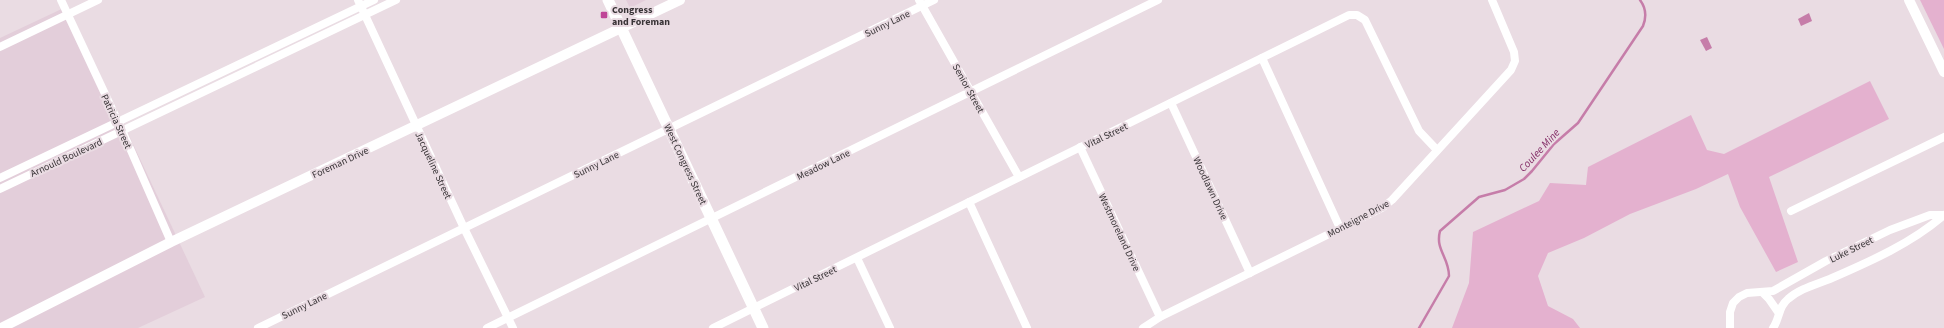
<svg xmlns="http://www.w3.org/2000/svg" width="1944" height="328" viewBox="0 0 1944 328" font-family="'Source Sans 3',sans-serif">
<rect width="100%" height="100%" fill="#eadce3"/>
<!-- built -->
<g fill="#e3ceda">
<path d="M 626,0 L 646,0 L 630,8 Z"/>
<path d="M 68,6 L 205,297 L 138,328 L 0,328 L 0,38 Z"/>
</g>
<!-- green -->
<g fill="#e4b1cf">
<path d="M 1920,0 L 1944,0 L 1944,49 Z"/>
<path d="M 1870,81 L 1889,119 L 1769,177 L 1798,262 L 1776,272 L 1740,207 L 1728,174 L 1696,189 L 1630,214 L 1584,238 L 1548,253 L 1538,276 L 1548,306 L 1573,319 L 1580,328 L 1452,328 L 1469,283 L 1473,232 L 1539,201 L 1550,183 L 1586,185 L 1588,167 L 1691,115 L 1707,150 L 1724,154 Z"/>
</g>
<!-- water -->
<g fill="#c67da9">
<path d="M 1809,13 L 1812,21 L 1801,26 L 1798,19 Z"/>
<path d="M 1707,37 L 1712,48 L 1706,51 L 1700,40 Z"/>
</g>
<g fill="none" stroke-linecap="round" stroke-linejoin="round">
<!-- stream -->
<path stroke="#c67da9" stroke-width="2.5" d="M 1419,328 L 1449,276 C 1449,257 1435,250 1440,231 L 1479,197 L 1505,190 L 1524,179 L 1532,171 L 1554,144 L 1578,123 L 1643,26 C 1647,16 1646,8 1640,0"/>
<!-- minor -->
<g stroke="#fff" stroke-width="8">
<path d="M 61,0 L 122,130 L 171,242"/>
<path d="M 358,0 L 464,228 L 513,328"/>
<path d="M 919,0 L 1019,177"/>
<path d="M 0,47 L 98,0"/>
<path d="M 1262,58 L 1340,228"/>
<path d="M 1171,103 L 1250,273"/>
<path d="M 1080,147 L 1160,317"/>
<path d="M 0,178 L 374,0"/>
<path d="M 0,189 L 396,0"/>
<path d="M 969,202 L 1027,328"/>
<path d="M 1791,211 L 1944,137"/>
<path d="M 857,258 L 890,328"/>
<path d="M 1763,293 L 1769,299 L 1778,312"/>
<path d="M 258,328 L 934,0"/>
<path d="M 487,328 L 1158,0"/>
<path d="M 713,328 L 1349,15 L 1357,15 L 1365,20 L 1419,131 L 1437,150"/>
<path d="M 1143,328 L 1160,317 L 1382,208 L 1392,200 L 1511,70 L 1515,61 L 1514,52 L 1492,0"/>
<path d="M 1730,328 L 1730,312 L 1733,303 L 1739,297 L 1747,293 L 1773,291 L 1826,261 L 1890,230 L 1930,215 L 1944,215"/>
<path d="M 1773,328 C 1780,318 1778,307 1788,299 C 1800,288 1818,284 1832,278 C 1871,261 1912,243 1944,215"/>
</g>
<!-- tertiary -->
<g stroke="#fff" stroke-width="10">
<path d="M 1909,0 L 1944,72"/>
<path d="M 1,328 L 171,242 L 680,0"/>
</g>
<!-- secondary -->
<path stroke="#fff" stroke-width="11" d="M 608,0 L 763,328"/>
</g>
<!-- markers -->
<rect fill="#bf4597" stroke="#eadce3" stroke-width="1.5" x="600" y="11" width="8" height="8" rx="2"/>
<g text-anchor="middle" stroke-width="4" stroke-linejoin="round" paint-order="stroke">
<!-- poi labels -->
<g font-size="10" font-weight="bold" fill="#393437" stroke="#eadce3" text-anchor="start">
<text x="612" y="13">Congress<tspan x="612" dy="12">and Foreman</tspan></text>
</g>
<!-- street labels -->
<g font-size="10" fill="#393437" stroke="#eadce3">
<text transform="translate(887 23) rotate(-26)" y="4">Sunny Lane</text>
<text transform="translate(969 88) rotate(61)" y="4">Senior Street</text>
<text transform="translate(117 121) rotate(65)" y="4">Patricia Street</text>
<text transform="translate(1106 135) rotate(-26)" y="4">Vital Street</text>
<text transform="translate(66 157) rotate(-25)" y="4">Arnould Boulevard</text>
<text transform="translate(340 162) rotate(-25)" y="4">Foreman Drive</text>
<text transform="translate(596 164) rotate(-26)" y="4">Sunny Lane</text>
<text transform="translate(686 164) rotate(65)" y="4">West Congress Street</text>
<text transform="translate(823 164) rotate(-26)" y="4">Meadow Lane</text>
<text transform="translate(434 165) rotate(65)" y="4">Jacqueline Street</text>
<text transform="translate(1211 188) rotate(65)" y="4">Woodlawn Drive</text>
<text transform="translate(1358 218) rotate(-28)" y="4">Monteigne Drive</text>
<text transform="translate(1120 232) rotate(65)" y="4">Westmoreland Drive</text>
<text transform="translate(1851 249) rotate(-26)" y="4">Luke Street</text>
<text transform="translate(815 278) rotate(-26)" y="4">Vital Street</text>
<text transform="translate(304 305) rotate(-26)" y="4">Sunny Lane</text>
</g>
<!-- water labels -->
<g font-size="11" font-style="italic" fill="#842e67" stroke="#eadce3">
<text transform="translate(1539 150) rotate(-47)" y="4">Coulee Mine</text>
</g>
</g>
</svg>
